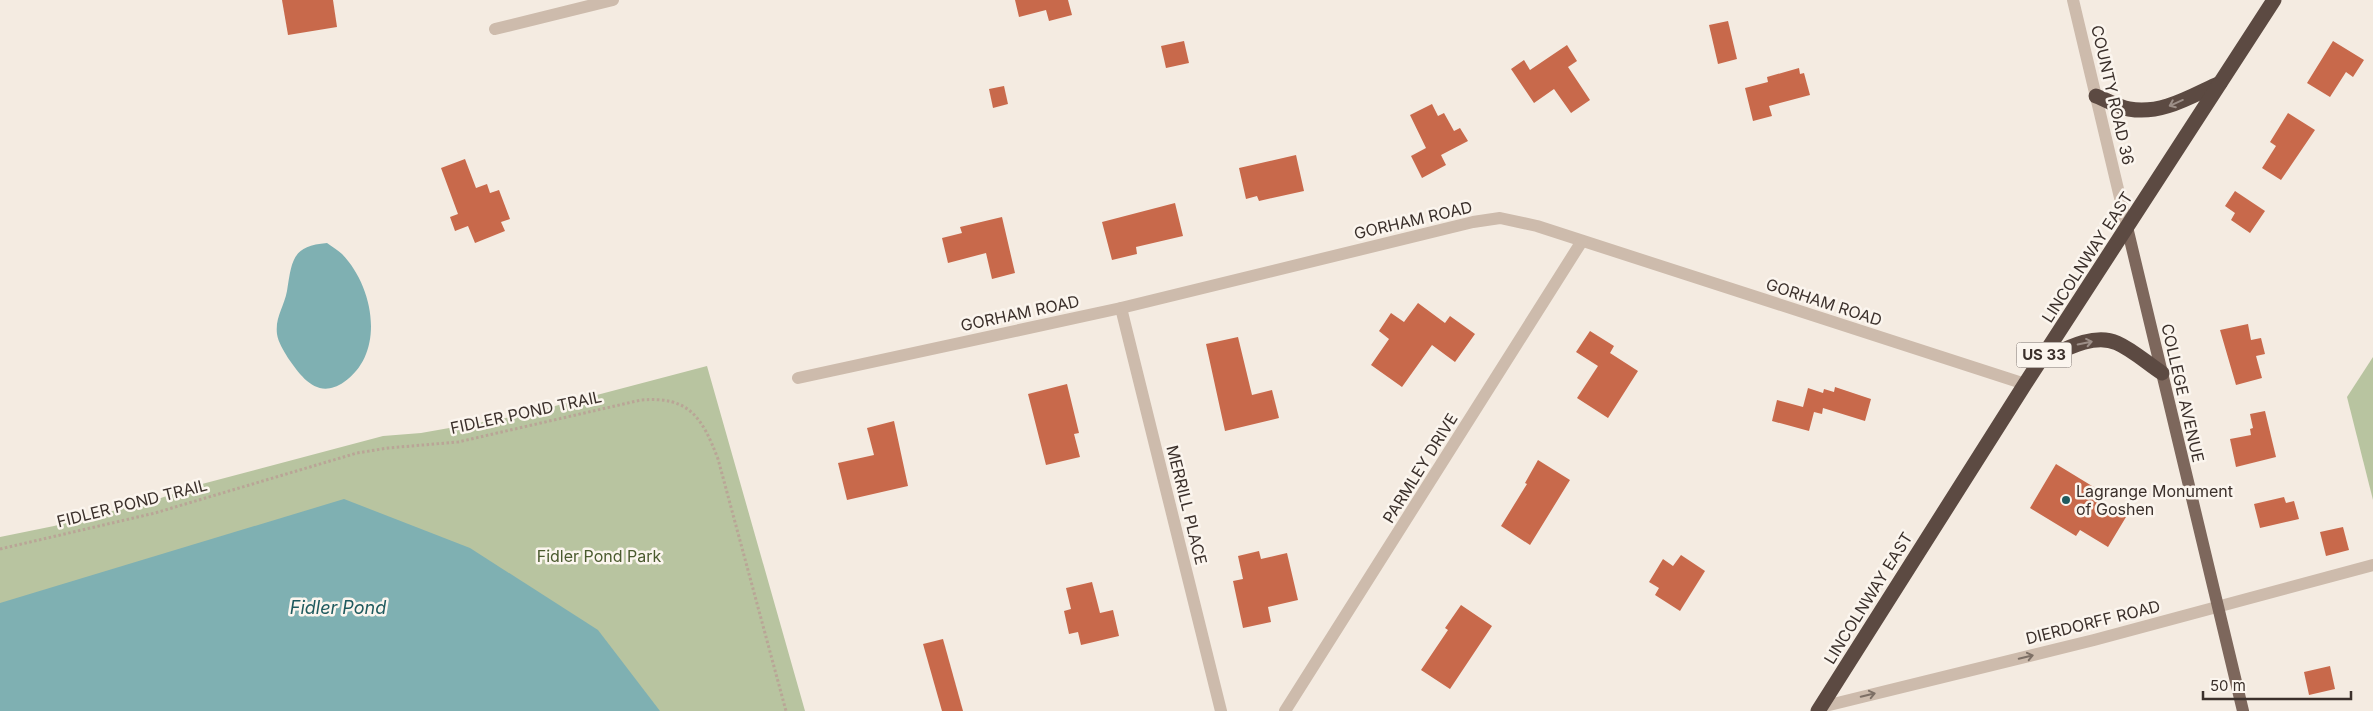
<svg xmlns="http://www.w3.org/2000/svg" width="2373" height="711" viewBox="0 0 2373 711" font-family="Inter,sans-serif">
<rect width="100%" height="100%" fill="#f4ebe1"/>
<!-- green -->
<g fill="#b8c4a0">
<path d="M 2373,357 L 2373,500 L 2347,397 Z"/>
<path d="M 707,366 L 805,711 L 0,711 L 0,537 L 54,526 L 155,500 L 202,484 L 383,436 L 421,433 L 517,416 Z"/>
</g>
<!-- water -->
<g fill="#7fb0b2">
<path d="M 327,243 C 332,247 338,250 342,254 C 374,287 386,353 344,382 C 318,400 302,378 288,358 C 284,351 278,342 277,334 C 275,317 284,307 287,291 C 292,260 292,246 327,243 Z"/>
<path d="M 344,499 L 470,548 L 598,630 L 660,711 L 0,711 L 0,603 Z"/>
</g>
<!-- building -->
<g fill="#c8694b">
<path d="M 282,0 L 333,0 L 337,27 L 288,35 Z"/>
<path d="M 1015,0 L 1068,0 L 1072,15 L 1049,21 L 1046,10 L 1019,17 Z"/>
<path d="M 1728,21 L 1737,59 L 1718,64 L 1709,25 Z"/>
<path d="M 1184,41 L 1189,63 L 1166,68 L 1161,46 Z"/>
<path d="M 2333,41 L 2364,60 L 2353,77 L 2346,72 L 2330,97 L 2307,83 Z"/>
<path d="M 1567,45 L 1577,61 L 1568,67 L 1590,100 L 1571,113 L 1554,89 L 1534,103 L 1511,69 L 1524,60 L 1530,70 Z"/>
<path d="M 1799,68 L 1800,74 L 1804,73 L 1810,95 L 1769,106 L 1772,116 L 1753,121 L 1745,88 L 1768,82 L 1767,77 Z"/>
<path d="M 1004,86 L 1008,104 L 993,108 L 989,89 Z"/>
<path d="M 1432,104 L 1438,116 L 1444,113 L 1454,131 L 1460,128 L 1468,141 L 1441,155 L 1446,165 L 1422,178 L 1411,156 L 1426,148 L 1410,115 Z"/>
<path d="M 2288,113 L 2315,130 L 2281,180 L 2262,168 L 2276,146 L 2270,142 Z"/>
<path d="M 1296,155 L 1304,191 L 1259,201 L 1257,196 L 1246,199 L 1239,168 Z"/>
<path d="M 465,159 L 476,188 L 487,184 L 490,193 L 499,190 L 510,219 L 501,222 L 505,231 L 475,243 L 468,226 L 455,231 L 450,217 L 458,214 L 441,168 Z"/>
<path d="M 2235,191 L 2265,211 L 2250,233 L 2231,220 L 2235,213 L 2225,206 Z"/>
<path d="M 1175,203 L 1183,236 L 1136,247 L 1137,254 L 1112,260 L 1102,222 Z"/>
<path d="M 1002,217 L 1015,273 L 992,279 L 986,253 L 948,263 L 942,238 L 962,233 L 960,227 Z"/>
<path d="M 1418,303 L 1445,323 L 1450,316 L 1475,334 L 1455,362 L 1432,345 L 1402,387 L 1371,365 L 1389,339 L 1379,331 L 1391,313 L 1404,322 Z"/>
<path d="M 2248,324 L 2251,340 L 2261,338 L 2265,354 L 2256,356 L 2262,378 L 2236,385 L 2220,330 Z"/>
<path d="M 1590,331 L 1614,346 L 1610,353 L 1638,371 L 1608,418 L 1577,398 L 1598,366 L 1576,352 Z"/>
<path d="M 1238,337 L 1252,395 L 1272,390 L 1279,418 L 1225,431 L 1206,344 Z"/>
<path d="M 1067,384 L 1079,433 L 1074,434 L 1080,457 L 1046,465 L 1028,394 Z"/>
<path d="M 1835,387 L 1871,399 L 1865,421 L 1823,408 L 1822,414 L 1814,412 L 1809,431 L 1772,421 L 1777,400 L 1803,407 L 1808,388 L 1823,393 L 1824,389 L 1834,392 Z"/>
<path d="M 2265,411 L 2276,457 L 2236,467 L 2230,439 L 2251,435 L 2250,429 L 2253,428 L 2250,414 Z"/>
<path d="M 894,421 L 908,486 L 847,500 L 838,463 L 874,455 L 867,428 Z"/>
<path d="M 1538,460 L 1570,480 L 1530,545 L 1501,526 L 1527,484 L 1525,483 Z"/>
<path d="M 2056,464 L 2097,489 L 2092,497 L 2126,517 L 2108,547 L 2080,530 L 2076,536 L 2030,508 Z"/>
<path d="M 2284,497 L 2286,503 L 2294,501 L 2299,519 L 2260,528 L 2254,504 Z"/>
<path d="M 2343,527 L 2349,550 L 2326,556 L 2320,532 Z"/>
<path d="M 1259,551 L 1261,559 L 1287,553 L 1298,600 L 1268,607 L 1271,622 L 1243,628 L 1233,581 L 1243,579 L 1238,556 Z"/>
<path d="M 1681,555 L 1705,571 L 1680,611 L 1655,595 L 1659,588 L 1649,582 L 1663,559 L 1673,566 Z"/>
<path d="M 1092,582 L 1100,613 L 1113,610 L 1119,636 L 1081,645 L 1078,632 L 1069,634 L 1064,611 L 1071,609 L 1066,588 Z"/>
<path d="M 1461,605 L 1492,626 L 1450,689 L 1421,670 L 1448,630 L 1445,628 Z"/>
<path d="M 943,639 L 963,711 L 942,711 L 923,644 Z"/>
<path d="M 2330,666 L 2335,689 L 2309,695 L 2304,672 Z"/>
</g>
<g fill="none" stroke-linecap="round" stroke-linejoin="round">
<!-- path -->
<path stroke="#b9a596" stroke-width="3" stroke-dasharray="2.5 2.5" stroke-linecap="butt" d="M 0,549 L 155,513 L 357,453 L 388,448 L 458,442 L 641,400 C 689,396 702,417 718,459 L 786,711"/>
<!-- minor -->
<g stroke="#cdbbac" stroke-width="12">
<path d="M 2073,0 L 2127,227"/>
<path d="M 495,29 L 613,0"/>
<path d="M 1121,308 L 1221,711"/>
<path d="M 798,378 L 1121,308 L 1473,222 L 1500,218 L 1537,226 L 2025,384"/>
<path d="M 1821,707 L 2094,640 L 2373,565"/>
<path d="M 1285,711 L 1582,241"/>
</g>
<!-- major -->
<path stroke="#7d675c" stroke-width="12" d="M 2127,227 L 2243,711"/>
<!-- highway -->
<g stroke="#5c4a42" stroke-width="15">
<path d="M 2096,96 C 2107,100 2118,107 2129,109 C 2162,115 2191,96 2220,83"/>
<path d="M 2040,361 C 2062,351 2093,332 2117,343 C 2133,350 2148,364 2162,373"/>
<path d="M 1818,711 L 2025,384 L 2274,0"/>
</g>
</g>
<!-- one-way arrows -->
<defs><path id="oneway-shaft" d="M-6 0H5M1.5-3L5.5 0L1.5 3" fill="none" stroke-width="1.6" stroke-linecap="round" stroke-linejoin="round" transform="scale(1.25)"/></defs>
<g stroke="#9c8e87">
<use href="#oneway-shaft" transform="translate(2176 103) rotate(156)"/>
<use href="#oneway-shaft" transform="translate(2085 343) rotate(-12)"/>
</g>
<g stroke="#7d6f65">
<use href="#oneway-shaft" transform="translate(2026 657) rotate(-14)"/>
<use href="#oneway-shaft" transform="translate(1868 695) rotate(-14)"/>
</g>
<!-- markers -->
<circle fill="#1f5a5e" stroke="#fbf5ee" stroke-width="2" cx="2066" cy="500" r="5"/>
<g text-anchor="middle" stroke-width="5" stroke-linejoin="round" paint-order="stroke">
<!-- shield labels -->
<rect fill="#fbf5ee" stroke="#756b66" stroke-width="1" x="2016.5" y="342.5" width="55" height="25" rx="4"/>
<g font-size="15" font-weight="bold" fill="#3b302b">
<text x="2044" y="360">US 33</text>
</g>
<!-- street labels -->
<g font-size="16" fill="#3b302b" stroke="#fbf5ee">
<text transform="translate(2113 95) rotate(77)" y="6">COUNTY ROAD 36</text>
<text transform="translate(1413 220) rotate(-13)" y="6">GORHAM ROAD</text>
<text transform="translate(2087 257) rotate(-57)" y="6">LINCOLNWAY EAST</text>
<text transform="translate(1824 302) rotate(18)" y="6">GORHAM ROAD</text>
<text transform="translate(1020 313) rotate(-12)" y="6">GORHAM ROAD</text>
<text transform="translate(2183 393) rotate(77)" y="6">COLLEGE AVENUE</text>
<text transform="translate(526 412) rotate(-12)" y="6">FIDLER POND TRAIL</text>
<text transform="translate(1420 468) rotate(-58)" y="6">PARMLEY DRIVE</text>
<text transform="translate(132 503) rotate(-14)" y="6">FIDLER POND TRAIL</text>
<text transform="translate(1187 505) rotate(76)" y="6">MERRILL PLACE</text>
<text transform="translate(1868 598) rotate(-58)" y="6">LINCOLNWAY EAST</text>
<text transform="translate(2093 622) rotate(-14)" y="6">DIERDORFF ROAD</text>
</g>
<!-- poi labels -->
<g font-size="16" fill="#3b302b" stroke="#fbf5ee" text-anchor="start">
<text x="2076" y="497">Lagrange Monument<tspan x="2076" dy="18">of Goshen</tspan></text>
</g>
<!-- park labels -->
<g font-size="16" fill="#4a5a2e" stroke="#fbf5ee">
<text x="599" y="562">Fidler Pond Park</text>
</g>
<!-- water labels -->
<g font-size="18" font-style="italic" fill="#1f5a5e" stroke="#fbf5ee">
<text x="338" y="614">Fidler Pond</text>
</g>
</g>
<!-- scale -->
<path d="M2203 691v8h148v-8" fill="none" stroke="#3b302b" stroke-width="2.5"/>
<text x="2210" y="691" font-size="15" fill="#3b302b" stroke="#fbf5ee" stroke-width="4" paint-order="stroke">50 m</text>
</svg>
